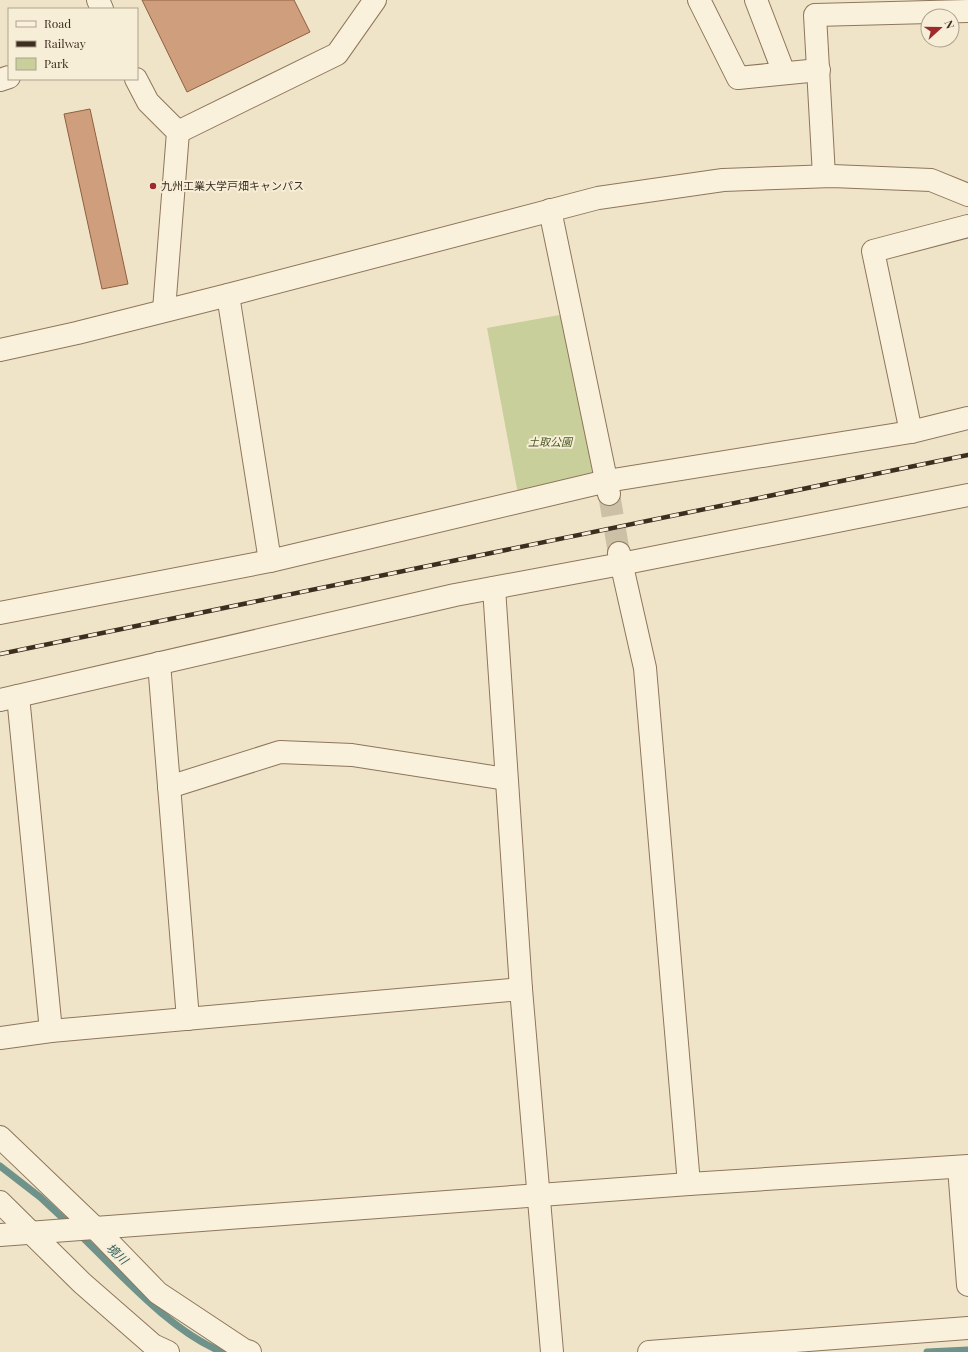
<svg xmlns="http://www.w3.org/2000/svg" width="968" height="1352" viewBox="0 0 968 1352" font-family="'Playfair Display','Noto Sans JP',serif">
<rect width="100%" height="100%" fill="#f0e4c8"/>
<!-- green -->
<path fill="#c9cf9b" d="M 565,314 L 599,477 L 518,494 L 487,328 Z"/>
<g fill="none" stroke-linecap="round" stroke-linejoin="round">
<!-- stream -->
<g stroke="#6f938a" stroke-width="7">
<path d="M 0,1166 L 40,1197 L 70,1225"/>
<path d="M 79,1234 C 121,1274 169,1330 222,1352"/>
<path d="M 927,1352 L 968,1350"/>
</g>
</g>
<!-- building -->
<g fill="#cf9f7d" stroke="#8d5f41">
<path d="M 142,0 L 294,0 L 310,32 L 187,92 Z"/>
<path d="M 90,109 L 128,284 L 102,289 L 64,114 Z"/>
</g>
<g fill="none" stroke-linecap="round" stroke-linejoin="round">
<!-- minor-tunnel -->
<path stroke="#ccc0a6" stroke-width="22" stroke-dasharray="22 11" stroke-linecap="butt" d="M 609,494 L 619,553"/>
<defs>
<g id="minor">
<path d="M 98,0 L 102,9"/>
<path d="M 699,0 L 738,78 L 819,70"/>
<path d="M 756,0 L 784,73"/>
<path d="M 136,79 L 148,102 L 178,132 L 164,310"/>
<path d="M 0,80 L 9,77"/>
<path d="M 178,132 L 337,54 L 375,0"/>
<path d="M 824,176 L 815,15 L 968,11"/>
<path d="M 550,210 L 609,494"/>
<path d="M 228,295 L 270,561"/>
<path d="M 0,350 L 77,333 L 228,295 L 598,198 L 723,180 L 832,176 L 931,180 L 968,195"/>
<path d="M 911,432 L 873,251 L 968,226"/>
<path d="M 619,553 L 645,668 L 689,1184"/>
<path d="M 494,588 L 521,989 L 552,1352"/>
<path d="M 0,613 L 270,561 L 607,481 L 911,432 L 968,418"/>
<path d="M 159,663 L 188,1019"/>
<path d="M 18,696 L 51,1031"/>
<path d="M 0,700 L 455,595 L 621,564 L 968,495"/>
<path d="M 169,787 L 280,752 L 352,755 L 506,779"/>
<path d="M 0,1038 L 51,1031 L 521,989"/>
<path d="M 0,1137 L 94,1227 L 158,1293 L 244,1350 L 250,1352"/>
<path d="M 959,1167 L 968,1285"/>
<path d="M 0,1202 L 82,1283 L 153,1345 L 168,1352"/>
<path d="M 0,1235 L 689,1184 L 968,1166"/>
<path d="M 649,1352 L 968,1328"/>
</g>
</defs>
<!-- minor casing -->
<use href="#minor" stroke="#8d765c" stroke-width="24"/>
<!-- minor -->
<use href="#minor" stroke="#faf1dc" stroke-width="22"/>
<defs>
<path id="rail" d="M 0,654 L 968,455"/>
</defs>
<!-- rail casing -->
<use href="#rail" stroke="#3d2e20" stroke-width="4.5"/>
<!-- rail -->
<use href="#rail" stroke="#f7eed8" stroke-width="3" stroke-dasharray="9" stroke-linecap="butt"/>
</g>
<!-- markers -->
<circle fill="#9e2a2b" stroke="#f7eed8" stroke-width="1.5" cx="153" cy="186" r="4"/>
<g text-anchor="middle" stroke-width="4" stroke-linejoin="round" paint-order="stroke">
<!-- poi labels -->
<g font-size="11" fill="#3d2e20" stroke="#f7eed8" text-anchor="start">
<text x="161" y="190">九州工業大学戸畑キャンパス</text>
</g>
<!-- park labels -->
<g font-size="11" font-style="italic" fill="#4d5a26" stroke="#f7eed8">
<text x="550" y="446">土取公園</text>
</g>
<!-- water labels -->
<g font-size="12" font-style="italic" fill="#2f5d5a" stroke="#f7eed8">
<text transform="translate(117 1254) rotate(43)" y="4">境川</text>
</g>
</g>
<!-- legend -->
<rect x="8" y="8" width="130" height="72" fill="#f7eed8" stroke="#ada18e"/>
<rect x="16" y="21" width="20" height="6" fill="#faf1dc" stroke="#ada18e"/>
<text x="44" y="28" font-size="12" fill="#3d2e20">Road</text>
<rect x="16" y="41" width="20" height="6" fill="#3d2e20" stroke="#ada18e"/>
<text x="44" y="48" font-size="12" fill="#3d2e20">Railway</text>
<rect x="16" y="58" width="20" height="12" fill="#c9cf9b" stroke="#ada18e"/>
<text x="44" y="68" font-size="12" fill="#3d2e20">Park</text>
<!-- north arrow -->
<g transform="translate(940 28) rotate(69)"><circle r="19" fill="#f7eed8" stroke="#ada18e"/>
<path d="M0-3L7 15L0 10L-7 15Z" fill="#9e2a2b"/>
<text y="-6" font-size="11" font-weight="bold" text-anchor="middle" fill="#3d2e20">N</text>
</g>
</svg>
